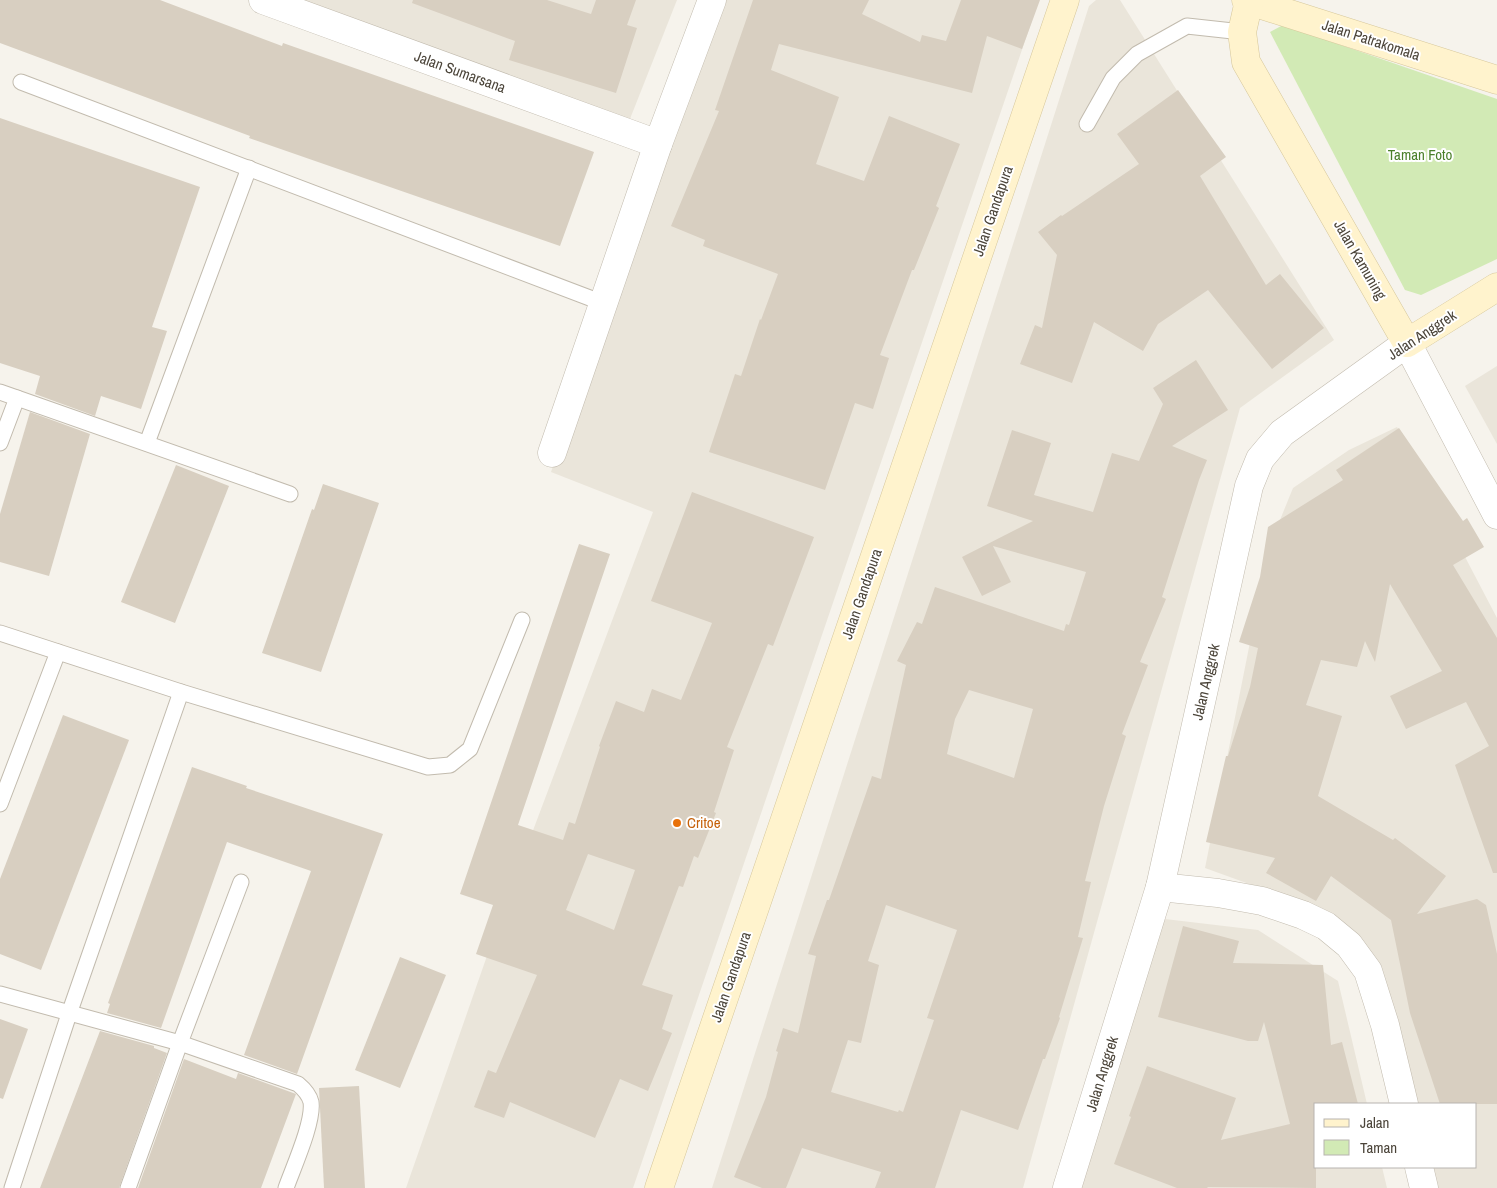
<svg xmlns="http://www.w3.org/2000/svg" width="1497" height="1188" viewBox="0 0 1497 1188" font-family="'Archivo Narrow',sans-serif">
<rect width="100%" height="100%" fill="#f6f3ec"/>
<!-- residential -->
<g fill="#eae5da">
<path d="M 277,0 L 677,0 L 624,134 Z"/>
<path d="M 717,0 L 1039,0 L 633,1188 L 406,1188 L 503,910 L 653,512 L 551,472 Z"/>
<path d="M 1096,0 L 1120,0 L 1334,340 L 1240,408 L 1023,1188 L 712,1188 L 1089,6 Z"/>
<path d="M 1497,366 L 1497,444 L 1465,386 Z"/>
<path d="M 1397,427 L 1497,618 L 1497,1188 L 1421,1188 L 1416,1167 L 1476,1167 L 1476,1104 L 1402,1104 L 1376,986 L 1299,902 L 1205,868 L 1269,547 L 1293,488 L 1349,450 Z"/>
<path d="M 1165,919 L 1258,930 L 1338,981 L 1367,1104 L 1316,1104 L 1316,1167 L 1382,1167 L 1387,1188 L 1071,1188 Z"/>
</g>
<!-- green -->
<path fill="#d2eab5" d="M 1283,25 L 1497,99 L 1497,259 L 1421,295 L 1405,290 L 1270,32 Z"/>
<!-- building -->
<g fill="#d8cfc1" fill-rule="evenodd">
<path d="M 0,0 L 160,0 L 282,46 L 283,43 L 594,152 L 560,246 L 249,138 L 250,136 L 0,43 Z"/>
<path d="M 413,0 L 547,0 L 591,14 L 596,0 L 636,0 L 627,25 L 637,28 L 616,93 L 509,60 L 515,41 L 412,3 Z"/>
<path d="M 753,0 L 869,0 L 862,14 L 920,42 L 922,35 L 946,41 L 961,0 L 1040,0 L 1022,49 L 987,36 L 972,93 L 779,44 L 771,70 L 839,97 L 816,164 L 864,181 L 889,116 L 960,144 L 936,206 L 939,208 L 914,270 L 912,270 L 880,355 L 889,358 L 873,409 L 855,403 L 825,490 L 709,452 L 735,374 L 741,376 L 760,319 L 761,320 L 778,274 L 703,246 L 705,240 L 671,226 L 719,111 L 715,110 Z"/>
<path d="M 1178,90 L 1226,157 L 1200,176 L 1266,285 L 1280,274 L 1324,328 L 1272,369 L 1208,290 L 1158,324 L 1143,351 L 1094,322 L 1072,383 L 1020,364 L 1035,325 L 1042,328 L 1057,255 L 1038,232 L 1061,215 L 1062,216 L 1139,164 L 1117,134 Z"/>
<path d="M 0,118 L 200,187 L 152,327 L 167,331 L 141,409 L 101,396 L 95,416 L 35,394 L 40,376 L 0,363 Z"/>
<path d="M 1196,360 L 1228,410 L 1172,446 L 1207,460 L 1199,480 L 1162,597 L 1166,599 L 1140,662 L 1148,665 L 1122,734 L 1126,736 L 1104,806 L 1085,881 L 1091,882 L 1078,937 L 1083,938 L 1059,1017 L 1060,1018 L 1045,1059 L 1043,1059 L 1018,1130 L 961,1110 L 935,1188 L 875,1188 L 881,1172 L 802,1148 L 786,1188 L 762,1188 L 734,1177 L 766,1097 L 778,1052 L 776,1051 L 783,1028 L 798,1033 L 816,956 L 808,954 L 827,900 L 829,900 L 872,776 L 881,779 L 906,665 L 897,661 L 917,622 L 922,624 L 935,587 L 1064,631 L 1066,624 L 1069,625 L 1086,572 L 993,546 L 1011,582 L 982,596 L 962,557 L 1033,521 L 987,506 L 1012,430 L 1051,443 L 1034,495 L 1093,512 L 1112,453 L 1139,461 L 1163,404 L 1153,388 ZM 969,690 L 1033,709 L 1014,778 L 947,754 L 955,719 ZM 886,905 L 957,930 L 927,1018 L 934,1020 L 903,1112 L 899,1110 L 898,1112 L 831,1092 L 848,1040 L 861,1043 L 879,965 L 868,961 Z"/>
<path d="M 30,412 L 90,434 L 49,576 L 0,562 L 0,514 Z"/>
<path d="M 1399,428 L 1463,521 L 1467,518 L 1484,547 L 1453,565 L 1497,638 L 1497,873 L 1493,873 L 1455,765 L 1489,746 L 1466,702 L 1406,729 L 1390,696 L 1442,671 L 1390,584 L 1375,662 L 1365,641 L 1357,667 L 1321,660 L 1306,705 L 1342,716 L 1318,796 L 1393,840 L 1395,838 L 1446,876 L 1417,914 L 1477,899 L 1486,905 L 1497,954 L 1497,1104 L 1440,1104 L 1410,1013 L 1391,920 L 1331,876 L 1316,901 L 1266,873 L 1275,858 L 1206,842 L 1226,756 L 1228,756 L 1250,687 L 1258,648 L 1239,642 L 1260,577 L 1268,527 L 1343,480 L 1336,470 Z"/>
<path d="M 176,465 L 229,486 L 175,623 L 121,602 Z"/>
<path d="M 323,484 L 379,503 L 321,672 L 262,653 L 312,509 L 314,510 Z"/>
<path d="M 692,492 L 814,537 L 773,646 L 768,644 L 727,747 L 734,750 L 714,812 L 716,813 L 698,858 L 694,856 L 683,887 L 679,886 L 642,985 L 673,995 L 662,1029 L 672,1033 L 648,1091 L 620,1079 L 595,1138 L 510,1102 L 504,1118 L 474,1107 L 488,1070 L 496,1073 L 537,975 L 476,954 L 493,905 L 460,894 L 579,544 L 610,554 L 518,825 L 563,840 L 569,822 L 575,824 L 600,747 L 599,746 L 616,701 L 644,712 L 652,689 L 681,700 L 712,623 L 651,601 ZM 588,854 L 635,870 L 614,930 L 566,910 Z"/>
<path d="M 63,715 L 129,740 L 41,970 L 0,954 L 0,879 Z"/>
<path d="M 192,767 L 247,786 L 246,788 L 383,834 L 297,1074 L 244,1055 L 311,871 L 227,842 L 161,1028 L 107,1013 L 110,1004 L 108,1003 Z"/>
<path d="M 1183,926 L 1239,941 L 1233,963 L 1323,965 L 1331,1045 L 1342,1042 L 1358,1104 L 1316,1104 L 1316,1188 L 1208,1187 L 1207,1188 L 1177,1188 L 1114,1164 L 1131,1117 L 1129,1116 L 1147,1066 L 1236,1098 L 1221,1140 L 1290,1124 L 1264,1022 L 1258,1041 L 1248,1041 L 1158,1017 Z"/>
<path d="M 400,957 L 446,975 L 400,1088 L 355,1070 Z"/>
<path d="M 0,1019 L 28,1029 L 3,1099 L 0,1098 Z"/>
<path d="M 100,1031 L 154,1046 L 154,1048 L 167,1053 L 119,1188 L 40,1188 Z"/>
<path d="M 184,1059 L 236,1079 L 238,1073 L 296,1094 L 261,1188 L 138,1188 Z"/>
<path d="M 359,1086 L 365,1188 L 324,1188 L 319,1088 Z"/>
</g>
<g fill="none" stroke-linecap="round" stroke-linejoin="round">
<defs>
<g id="lane">
<path d="M 21,82 L 603,303"/>
<path d="M 1087,124 L 1113,78 L 1137,54 L 1187,26 L 1242,32"/>
<path d="M 0,392 L 290,494"/>
<path d="M 0,443 L 17,398"/>
<path d="M 147,443 L 249,168"/>
<path d="M 0,633 L 181,692 L 428,767 L 450,765 L 470,749 L 522,620"/>
<path d="M 0,804 L 58,652"/>
<path d="M 0,994 L 180,1043 L 298,1084 C 304,1089 309,1094 311,1102 C 314,1122 293,1168 286,1188"/>
<path d="M 12,1188 L 69,1014 L 181,692"/>
<path d="M 128,1188 L 180,1043 L 241,882"/>
</g>
<g id="street">
<path d="M 263,0 L 658,144"/>
<path d="M 552,453 L 658,144 L 712,0"/>
<path d="M 1160,887 L 1218,893 L 1262,901 L 1303,915 L 1326,926 L 1349,945 L 1368,971 L 1385,1025 L 1404,1104"/>
<path d="M 1419,1167 L 1424,1188"/>
<path d="M 1067,1188 L 1160,887 L 1249,486 L 1260,459 L 1282,433 L 1407,343 L 1497,515"/>
</g>
<g id="secondary">
<path d="M 1246,0 L 1497,80"/>
<path d="M 1249,1 L 1242,32 L 1246,62 L 1407,343 L 1497,287"/>
<path d="M 659,1188 L 1065,0"/>
</g>
</defs>
<!-- lane casing -->
<use href="#lane" stroke="#c2bbae" stroke-width="17"/>
<!-- street casing -->
<use href="#street" stroke="#c2bbae" stroke-width="29"/>
<!-- secondary casing -->
<use href="#secondary" stroke="#d6c79b" stroke-width="29"/>
<!-- lane -->
<use href="#lane" stroke="#fff" stroke-width="15"/>
<!-- street -->
<use href="#street" stroke="#fff" stroke-width="28"/>
<!-- secondary -->
<use href="#secondary" stroke="#fff3cd" stroke-width="28"/>
</g>
<!-- markers -->
<circle fill="#e8710a" stroke="#fff" stroke-width="2" cx="677" cy="823" r="5"/>
<g text-anchor="middle" stroke-width="4" stroke-linejoin="round" paint-order="stroke">
<!-- street labels -->
<g font-size="15" fill="#4b4439" stroke="#fff">
<text transform="translate(1371 40) rotate(18)" y="5">Jalan Patrakomala</text>
<text transform="translate(460 72) rotate(20)" y="5">Jalan Sumarsana</text>
<text transform="translate(993 211) rotate(-71)" y="5">Jalan Gandapura</text>
<text transform="translate(1360 260) rotate(60)" y="5">Jalan Kamuning</text>
<text transform="translate(1422 335) rotate(-33)" y="5">Jalan Anggrek</text>
<text transform="translate(862 594) rotate(-71)" y="5">Jalan Gandapura</text>
<text transform="translate(1206 682) rotate(-77)" y="5">Jalan Anggrek</text>
<text transform="translate(731 977) rotate(-71)" y="5">Jalan Gandapura</text>
<text transform="translate(1102 1074) rotate(-73)" y="5">Jalan Anggrek</text>
</g>
<!-- park labels -->
<g font-size="15" fill="#4a7f2a" stroke="#fff">
<text x="1420" y="160">Taman Foto</text>
</g>
<!-- food labels -->
<g font-size="15" fill="#c56008" stroke="#fff" text-anchor="start">
<text x="687" y="828">Critoe</text>
</g>
</g>
<!-- legend -->
<rect x="1314" y="1103" width="162" height="65" fill="#ffffff" stroke="#b7b4b0"/>
<rect x="1324" y="1119" width="25" height="8" fill="#fff3cd" stroke="#b7b4b0"/>
<text x="1360" y="1128" font-size="15" fill="#4b4439">Jalan</text>
<rect x="1324" y="1140" width="25" height="15" fill="#d2eab5" stroke="#b7b4b0"/>
<text x="1360" y="1153" font-size="15" fill="#4b4439">Taman</text>
</svg>
